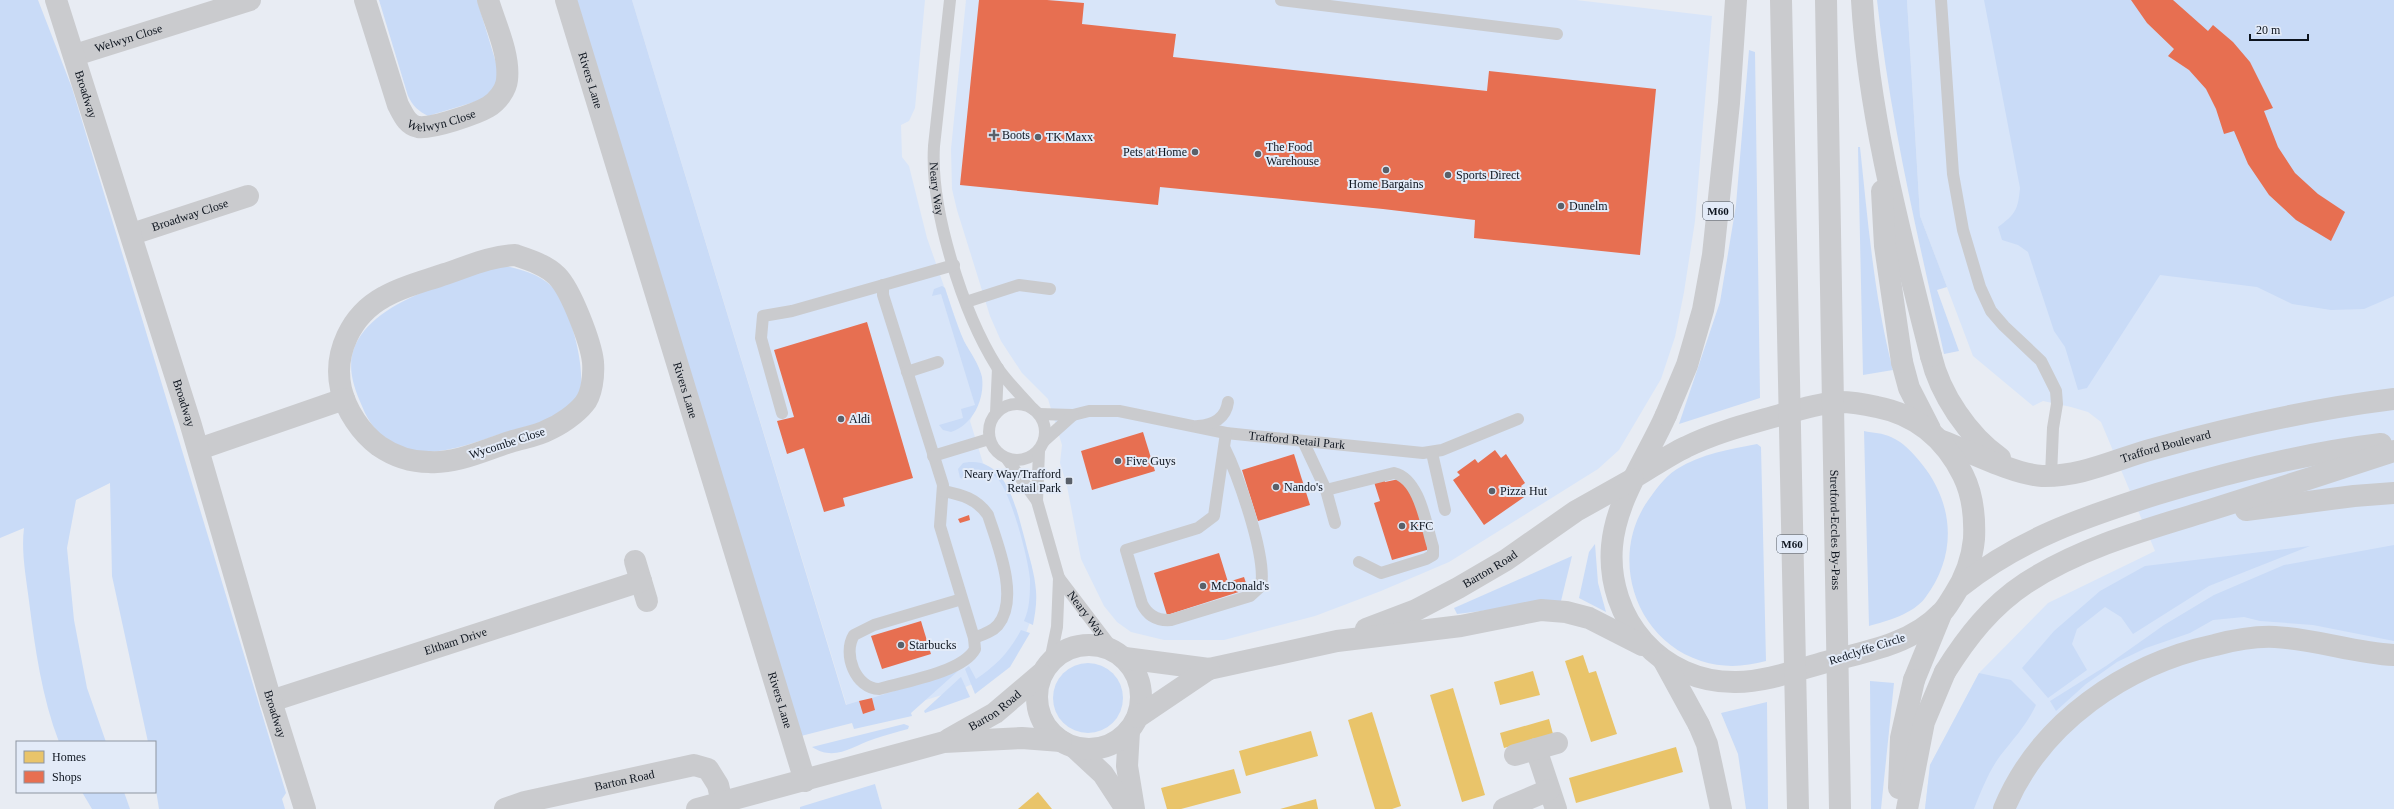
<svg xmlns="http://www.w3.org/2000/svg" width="2394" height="809" viewBox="0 0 2394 809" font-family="Georgia,serif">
<rect width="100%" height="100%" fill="#e8ecf3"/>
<!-- built -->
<g fill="#d8e5f9">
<path d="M 632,0 L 925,0 L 915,108 L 909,121 L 901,125 L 902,157 L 909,166 L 927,238 L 964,343 L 977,403 L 970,421 L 983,463 L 996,472 L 1012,499 L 1032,567 L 1034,611 L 1022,644 L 997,673 L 961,689 L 852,723 Z"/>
<path d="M 966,0 L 1576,0 L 1712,16 L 1695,221 L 1684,292 L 1675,337 L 1661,379 L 1619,450 L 1598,469 L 1449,562 L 1381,591 L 1315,616 L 1224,640 L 1164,640 L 1131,632 L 1117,622 L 1104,606 L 1081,559 L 1067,486 L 1060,463 L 1062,445 L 1048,399 L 1022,373 L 1001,341 L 990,316 L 957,210 L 952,189 L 951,149 Z"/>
<path d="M 1907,0 L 2394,0 L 2394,809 L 1925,809 L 1930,765 L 1979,673 L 2048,603 L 2155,551 L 2101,422 L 2088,412 L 2071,407 L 2043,401 L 2033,406 L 1973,356 L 1920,216 Z"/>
</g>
<!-- green -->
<g fill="#c9dbf7">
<path d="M 0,0 L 38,0 L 72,88 L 286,793 L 282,799 L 285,809 L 159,809 L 155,784 L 155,742 L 148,742 L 112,576 L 110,483 L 76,500 L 67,548 L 74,620 L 87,688 L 106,742 L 59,742 C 42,698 35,648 29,601 C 26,576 21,552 24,528 L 0,538 Z"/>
<path d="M 379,0 L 477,0 L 497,66 L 498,79 L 494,89 L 484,99 L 428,116 C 418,111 413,106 408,96 Z"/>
<path d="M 575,0 L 632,0 L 846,705 L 859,701 L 864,714 L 875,710 L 872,698 L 958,671 L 911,713 L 912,716 L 854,729 L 852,723 L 801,736 Z"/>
<path d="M 1877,0 L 1907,0 L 1920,216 L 1947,287 L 1937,290 L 1959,351 L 1944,354 C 1918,237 1890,120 1877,0 Z"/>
<path d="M 1984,0 L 2394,0 L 2394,296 L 2364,309 L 2331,310 L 2292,304 L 2257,287 L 2160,275 L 2087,388 L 2078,390 L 2065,347 L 2054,331 L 2028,252 L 2018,245 L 2002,240 L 1998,227 C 2016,214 2018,209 2020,188 Z"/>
<path d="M 1749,50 L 1755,52 L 1760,398 L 1679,424 L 1720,302 L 1736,205 Z"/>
<path d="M 1858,147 L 1860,147 C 1868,222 1874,297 1893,370 L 1863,375 Z"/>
<path d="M 500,265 C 521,269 544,275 558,293 C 570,310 590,380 577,397 C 570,405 555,416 545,420 C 533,426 520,428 507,432 C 480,440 451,453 421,452 C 396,451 376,435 365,413 C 360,401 354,389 352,376 C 340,307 453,282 500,265 Z"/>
<path d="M 942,286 L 945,288 C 951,306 956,323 964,341 C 970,352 979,364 982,377 C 985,399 973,425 951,432 L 943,430 L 939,425 L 963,418 L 961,409 L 975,405 L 941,294 L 932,296 L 934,289 Z"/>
<path d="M 1864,431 C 1873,433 1883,433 1891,437 C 1903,442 1913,453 1921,463 C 1954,503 1958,555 1925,598 C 1913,614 1887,621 1869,626 Z"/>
<path d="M 1757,444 L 1761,447 L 1766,661 C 1744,667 1723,668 1701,661 C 1636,640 1610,561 1645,505 C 1654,492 1663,478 1677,469 C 1701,454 1730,449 1757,444 Z"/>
<path d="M 969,462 C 1008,459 1017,512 1025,540 C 1029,557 1035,574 1036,591 C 1037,603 1035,614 1033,625 L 1024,621 C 1030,608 1030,593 1030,579 C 1028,558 1011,491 996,477 C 988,469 975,468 964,471 L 966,480 L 960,478 L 958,469 L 963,463 Z"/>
<path d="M 1595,544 L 1598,583 L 1606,612 L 1579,598 L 1589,552 Z"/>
<path d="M 2394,545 L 2394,641 L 2313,625 L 2260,621 L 2244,617 L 2213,620 L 2190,633 L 2146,648 L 2117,662 L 2086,684 L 2056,711 L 2050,701 L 2106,666 L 2164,625 L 2214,595 L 2284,565 Z"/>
<path d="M 2310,546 L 2209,586 L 2133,634 L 2121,617 L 2105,607 L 2077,629 L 2072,644 L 2087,670 L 2048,698 L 2022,668 L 2054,631 L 2100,591 L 2145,566 Z"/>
<path d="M 1572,556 L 1561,601 L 1457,614 L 1454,608 Z"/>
<path d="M 1021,630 L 1030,633 L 1010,667 L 975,694 L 965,669 L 969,666 L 976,679 C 996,666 1010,651 1021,630 Z"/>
<circle cx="1088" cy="698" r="35"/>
<path d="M 1979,673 L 2011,680 L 2036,705 C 2026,726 2014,738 2000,756 C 1989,771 1981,791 1974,809 L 1925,809 L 1930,765 Z"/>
<path d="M 961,677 L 970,697 L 925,713 L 924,711 Z"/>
<path d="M 1870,681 L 1894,683 L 1881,809 L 1871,809 Z"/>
<path d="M 1767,702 L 1768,809 L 1746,809 L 1738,754 L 1721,713 Z"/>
<path d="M 904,724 L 909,726 L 908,729 C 897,732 885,735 874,739 C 852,746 835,762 812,747 Z"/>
<path d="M 875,784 L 882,809 L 800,809 L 800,807 Z"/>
<path d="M 82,792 L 124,792 L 130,809 L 92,809 Z"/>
</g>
<!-- homes -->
<g fill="#e9c46a">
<path d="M 1583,655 L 1589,673 L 1596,671 L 1617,734 L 1591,742 L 1565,661 Z"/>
<path d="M 1533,671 L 1540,695 L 1500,705 L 1494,682 Z"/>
<path d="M 1453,688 L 1485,795 L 1462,802 L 1430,695 Z"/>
<path d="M 1372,712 L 1401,806 L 1392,809 L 1375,809 L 1348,720 Z"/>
<path d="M 1549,719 L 1553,734 L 1504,748 L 1500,733 Z"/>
<path d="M 1311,731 L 1318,756 L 1246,776 L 1239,751 Z"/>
<path d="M 1676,747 L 1683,772 L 1576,803 L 1569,778 Z"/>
<path d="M 1234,769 L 1241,793 L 1181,809 L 1167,809 L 1161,788 Z"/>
<path d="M 1038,792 L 1052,809 L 1018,809 Z"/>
<path d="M 1316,799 L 1318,809 L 1280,809 Z"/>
</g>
<!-- shops -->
<g fill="#e76f51">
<path d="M 979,0 L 1047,0 L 1084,3 L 1082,24 L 1176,34 L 1173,57 L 1487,91 L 1489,71 L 1656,89 L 1640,255 L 1474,238 L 1475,220 L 1383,209 L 1160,187 L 1158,205 L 960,185 Z"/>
<path d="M 2131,0 L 2173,0 L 2208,31 L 2213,25 L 2233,42 L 2250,62 L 2273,108 L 2264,111 L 2278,147 L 2295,173 L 2318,194 L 2345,212 L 2331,241 L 2296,220 L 2269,195 L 2248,164 L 2234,131 L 2224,134 L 2216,109 L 2206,89 L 2189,70 L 2168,56 L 2174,49 L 2147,23 Z"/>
<path d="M 867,322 L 913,478 L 843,498 L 845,506 L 824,512 L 804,448 L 787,454 L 777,421 L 794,417 L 774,350 Z"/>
<path d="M 1143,432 L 1155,471 L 1092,490 L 1081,451 Z"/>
<path d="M 1495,450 L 1501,458 L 1506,454 L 1525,483 L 1521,486 L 1527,495 L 1484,525 L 1453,480 L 1460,475 L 1457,472 L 1475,459 L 1478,463 Z"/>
<path d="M 1294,454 L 1310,505 L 1258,521 L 1242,470 Z"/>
<path d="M 1384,479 L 1385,482 L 1399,479 L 1412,491 L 1430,549 L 1392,560 L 1374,503 L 1380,501 L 1374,482 Z"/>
<path d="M 969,515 L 970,520 L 960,523 L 958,519 Z"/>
<path d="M 1219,553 L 1228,582 L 1244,577 L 1248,589 L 1167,615 L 1154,573 Z"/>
<path d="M 921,621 L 931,654 L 882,669 L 871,636 Z"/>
<path d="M 872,698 L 875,710 L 863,714 L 859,701 Z"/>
</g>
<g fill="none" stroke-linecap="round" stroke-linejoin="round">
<!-- lane -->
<g stroke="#cacbce" stroke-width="12">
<path id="s1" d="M 950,0 L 934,146 C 930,210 963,313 997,367 C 1007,382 1021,395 1033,409"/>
<path d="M 1281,0 L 1557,34"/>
<path d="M 1941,0 L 1953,174 L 1963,230 L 1980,287 L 1991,311 L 2004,326 L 2041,361 L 2056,391 L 2057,404 L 2053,428 L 2051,476"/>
<path d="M 883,285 L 883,295 L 943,485 L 940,526 L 974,638 L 975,649 C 963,672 904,682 879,689 C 856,689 842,654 854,635 L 874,625 L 962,599"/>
<path d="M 966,302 L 1019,285 L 1050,289"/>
<path d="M 907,372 L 938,362"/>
<circle cx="1017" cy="432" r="28"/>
<path d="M 782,413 L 761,338 L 763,316 L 792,311 L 954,265"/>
<path d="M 996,413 L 998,368"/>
<path id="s2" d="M 1039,414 L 1073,415 L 1089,411 L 1119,411 L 1226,433 L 1423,453 L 1442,450 L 1518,419"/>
<path d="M 1198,426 C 1213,425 1226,418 1228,402"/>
<path d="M 1044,441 L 1073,415"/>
<path d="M 1303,441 L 1326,490 L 1335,523"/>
<path d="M 1224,447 C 1238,475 1267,557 1261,586 L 1250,596 L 1171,620 C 1158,621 1148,616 1142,604 L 1126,550 L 1198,528 L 1214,516 L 1226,433"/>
<path d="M 1432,453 L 1445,510"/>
<path d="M 933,456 L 989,439"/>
<path d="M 1007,459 L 1037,501 L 1059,578 L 1057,627 L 1050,661"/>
<path d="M 1326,490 L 1394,473 C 1420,479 1426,525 1433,547 L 1433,555 L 1426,559 L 1381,573 L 1359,562"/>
<path d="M 944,491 C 962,495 976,498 988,515 C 997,543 1020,598 998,625 C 992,632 982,635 974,638"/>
<path d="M 1037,501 L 1039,451"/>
<path id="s3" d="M 1059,578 L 1113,649"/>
</g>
<!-- street -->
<g stroke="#cacbce" stroke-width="22">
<path id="s4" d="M 365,0 L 398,105 C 403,114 407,125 418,127 C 432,129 476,114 488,107 C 497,102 506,90 507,80 C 510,54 495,24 488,0"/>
<path id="s5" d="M 566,0 L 805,781"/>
<path id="s6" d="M 75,55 L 250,0"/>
<path id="s7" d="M 132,234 L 248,196"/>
<path d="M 515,255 C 530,260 546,265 557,276 C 571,290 591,343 593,362 C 594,375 592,395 584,404 C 576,414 560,425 548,430 C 537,436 522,438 510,442 C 485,450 456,464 429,462 C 410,462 395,457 379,446 C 361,433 346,410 341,389 C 333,353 351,315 384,297 C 403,286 425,281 445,274 C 469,266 491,256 515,255 Z"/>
<path d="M 199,449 L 344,399"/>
<path d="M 635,561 L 647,601"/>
<path id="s8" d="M 271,701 L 641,581"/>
<path d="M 1129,731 L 1127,766 L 1134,809"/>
<path d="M 1075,748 L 1103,774 L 1126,809"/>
<path d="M 1536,749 L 1556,809"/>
<path d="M 1515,755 L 1557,743"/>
<path id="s9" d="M 505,809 L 525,802 L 694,765 L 708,769 L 718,785 L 722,803"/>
<path d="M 1504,809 L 1549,790"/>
<path d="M 2004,809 C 2040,722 2126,664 2215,645 C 2234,640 2255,636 2275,637 C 2316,639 2354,653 2394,655"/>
</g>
<!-- secondary -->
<g stroke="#cacbce" stroke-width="22">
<path id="s10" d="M 56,0 L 190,422 L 271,701 L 305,809"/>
<path d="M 1931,356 C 1940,394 1968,436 2000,458"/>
<path d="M 1902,362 L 1909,388 L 1930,429"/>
<path id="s11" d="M 1942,441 C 1971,452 2013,474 2042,476 C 2082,477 2116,459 2153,449 C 2232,427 2313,409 2394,399"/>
<path d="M 1635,477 C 1652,467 1669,455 1686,447 C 1716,432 1749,424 1780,415 C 1799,410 1819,403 1839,402 C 1851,402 1864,404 1877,407 C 1918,415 1945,439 1963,475 C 1973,495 1975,518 1974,539 C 1972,560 1965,578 1954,595 C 1950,601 1946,609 1941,613 C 1912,644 1865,652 1826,662 C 1797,670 1766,682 1736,682 C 1661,683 1606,619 1612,546 C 1616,499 1647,458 1666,415"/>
<path d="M 2246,510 L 2354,496 L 2394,493"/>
<path d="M 1961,586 C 2019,539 2087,516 2157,494 C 2230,472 2305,453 2381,444"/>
<path id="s12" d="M 1366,629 L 1416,610 L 1458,588 L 1506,560 L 1576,511 L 1633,479"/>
<circle cx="1089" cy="697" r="52"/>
<path d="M 1125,658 L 1209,669 L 1337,641 L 1461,626 L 1541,610 L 1566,612 L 1589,618 L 1642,645"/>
<path d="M 1664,661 L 1699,725"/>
<path d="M 1945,672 C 1967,637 1991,606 2026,583 C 2081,547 2148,529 2210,510 C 2271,491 2333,471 2394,451"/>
<path d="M 1914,680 L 1941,614"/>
<path d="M 1138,717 L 1209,669"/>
<path id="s13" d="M 949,739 L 995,713 L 1041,674"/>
<path d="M 697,809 L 944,742 L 1022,738 L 1061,741"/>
</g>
<!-- highway -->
<g stroke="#cacbce" stroke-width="22">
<path d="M 1781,0 L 1798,809"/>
<path id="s14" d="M 1826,0 L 1840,809"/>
<path d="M 1862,0 C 1869,120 1902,240 1931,356"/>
<path d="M 1882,191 L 1885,246 L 1902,362"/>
<path d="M 1666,415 L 1687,365 L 1703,310 L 1713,255 L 1729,103 L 1736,0"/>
<path d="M 1699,725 L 1707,744 L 1721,809"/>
<path d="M 1899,788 L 1901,738 L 1914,680"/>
<path d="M 1907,809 L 1924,722 L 1945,672"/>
</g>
</g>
<!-- markers -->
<g fill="#5a6069" stroke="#e3ebf8" stroke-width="1.5">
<path d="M992 129h4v4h4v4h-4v4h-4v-4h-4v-4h4z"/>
<circle cx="1038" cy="137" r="4"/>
<circle cx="1195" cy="152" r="4"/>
<circle cx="1258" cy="154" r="4"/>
<circle cx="1386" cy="170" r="4"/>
<circle cx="1448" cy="175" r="4"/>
<circle cx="1561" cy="206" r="4"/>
<circle cx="841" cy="419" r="4"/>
<circle cx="1118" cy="461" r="4"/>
<rect x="1065" y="477" width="8" height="8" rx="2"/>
<circle cx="1276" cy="487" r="4"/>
<circle cx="1492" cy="491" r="4"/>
<circle cx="1402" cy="526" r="4"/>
<circle cx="1203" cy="586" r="4"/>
<circle cx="901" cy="645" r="4"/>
</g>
<g text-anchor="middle" stroke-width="4" stroke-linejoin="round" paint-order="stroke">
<!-- shield labels -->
<g fill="#e3ebf8" stroke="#4d545f" stroke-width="1">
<rect x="1703" y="202" width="30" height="18" rx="3"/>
<rect x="1777" y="535" width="30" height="18" rx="3"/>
</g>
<g font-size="11" font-weight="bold" fill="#0d141e">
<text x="1718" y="215">M60</text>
<text x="1792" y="548">M60</text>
</g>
<!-- street labels -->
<g font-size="12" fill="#0d141e" stroke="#e3ebf8">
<text dy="4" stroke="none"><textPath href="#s6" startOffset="56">Welwyn Close</textPath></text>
<text dy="4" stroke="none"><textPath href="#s5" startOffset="84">Rivers Lane</textPath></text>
<text dy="4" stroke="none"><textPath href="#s10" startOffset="99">Broadway</textPath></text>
<text dy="4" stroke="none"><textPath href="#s4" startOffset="165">Welwyn Close</textPath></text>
<text dy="4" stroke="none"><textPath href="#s1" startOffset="190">Neary Way</textPath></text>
<text dy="4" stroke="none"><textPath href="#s7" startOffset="61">Broadway Close</textPath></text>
<text dy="4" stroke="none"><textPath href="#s5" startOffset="408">Rivers Lane</textPath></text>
<text dy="4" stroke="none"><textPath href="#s10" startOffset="423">Broadway</textPath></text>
<text dy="4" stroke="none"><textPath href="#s2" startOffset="261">Trafford Retail Park</textPath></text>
<text transform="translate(507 443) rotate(-18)" y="4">Wycombe Close</text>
<text dy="4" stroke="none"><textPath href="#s11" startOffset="234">Trafford Boulevard</textPath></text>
<text dy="4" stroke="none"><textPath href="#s14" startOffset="530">Stretford-Eccles By-Pass</textPath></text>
<text dy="4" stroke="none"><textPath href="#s12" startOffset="138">Barton Road</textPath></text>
<text dy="4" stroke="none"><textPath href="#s3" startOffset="45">Neary Way</textPath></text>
<text dy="4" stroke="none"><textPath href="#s8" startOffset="194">Eltham Drive</textPath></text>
<text transform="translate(1867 649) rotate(-18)" y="4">Redclyffe Circle</text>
<text dy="4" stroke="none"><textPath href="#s5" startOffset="732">Rivers Lane</textPath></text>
<text dy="4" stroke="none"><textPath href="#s13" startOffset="54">Barton Road</textPath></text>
<text dy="4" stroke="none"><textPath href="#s10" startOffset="747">Broadway</textPath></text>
<text dy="4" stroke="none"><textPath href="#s9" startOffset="123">Barton Road</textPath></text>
</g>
<!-- poi labels -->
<g font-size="12" fill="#0d141e" stroke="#e3ebf8" text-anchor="start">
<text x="1002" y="139">Boots</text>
<text x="1046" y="141">TK Maxx</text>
<text x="1266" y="151">The Food<tspan x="1266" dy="14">Warehouse</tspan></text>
<text x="1187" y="156" text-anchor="end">Pets at Home</text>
<text x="1456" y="179">Sports Direct</text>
<text x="1386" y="188" text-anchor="middle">Home Bargains</text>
<text x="1569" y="210">Dunelm</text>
<text x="849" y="423">Aldi</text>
<text x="1126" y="465">Five Guys</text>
<text x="1061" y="478" text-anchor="end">Neary Way/Trafford<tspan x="1061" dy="14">Retail Park</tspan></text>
<text x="1284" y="491">Nando's</text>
<text x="1500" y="495">Pizza Hut</text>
<text x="1410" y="530">KFC</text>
<text x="1211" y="590">McDonald's</text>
<text x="909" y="649">Starbucks</text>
</g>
</g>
<!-- legend -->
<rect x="16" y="741" width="140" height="52" fill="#e3ebf8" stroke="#8d95a1"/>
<rect x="24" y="751" width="20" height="12" fill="#e9c46a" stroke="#8d95a1"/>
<text x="52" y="761" font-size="12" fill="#0d141e">Homes</text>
<rect x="24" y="771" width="20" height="12" fill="#e76f51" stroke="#8d95a1"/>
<text x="52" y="781" font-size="12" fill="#0d141e">Shops</text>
<!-- scale -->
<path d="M2250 34v6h58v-6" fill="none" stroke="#0d141e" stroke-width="2"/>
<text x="2256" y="34" font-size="12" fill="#0d141e" stroke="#e3ebf8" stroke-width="3" paint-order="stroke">20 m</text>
</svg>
